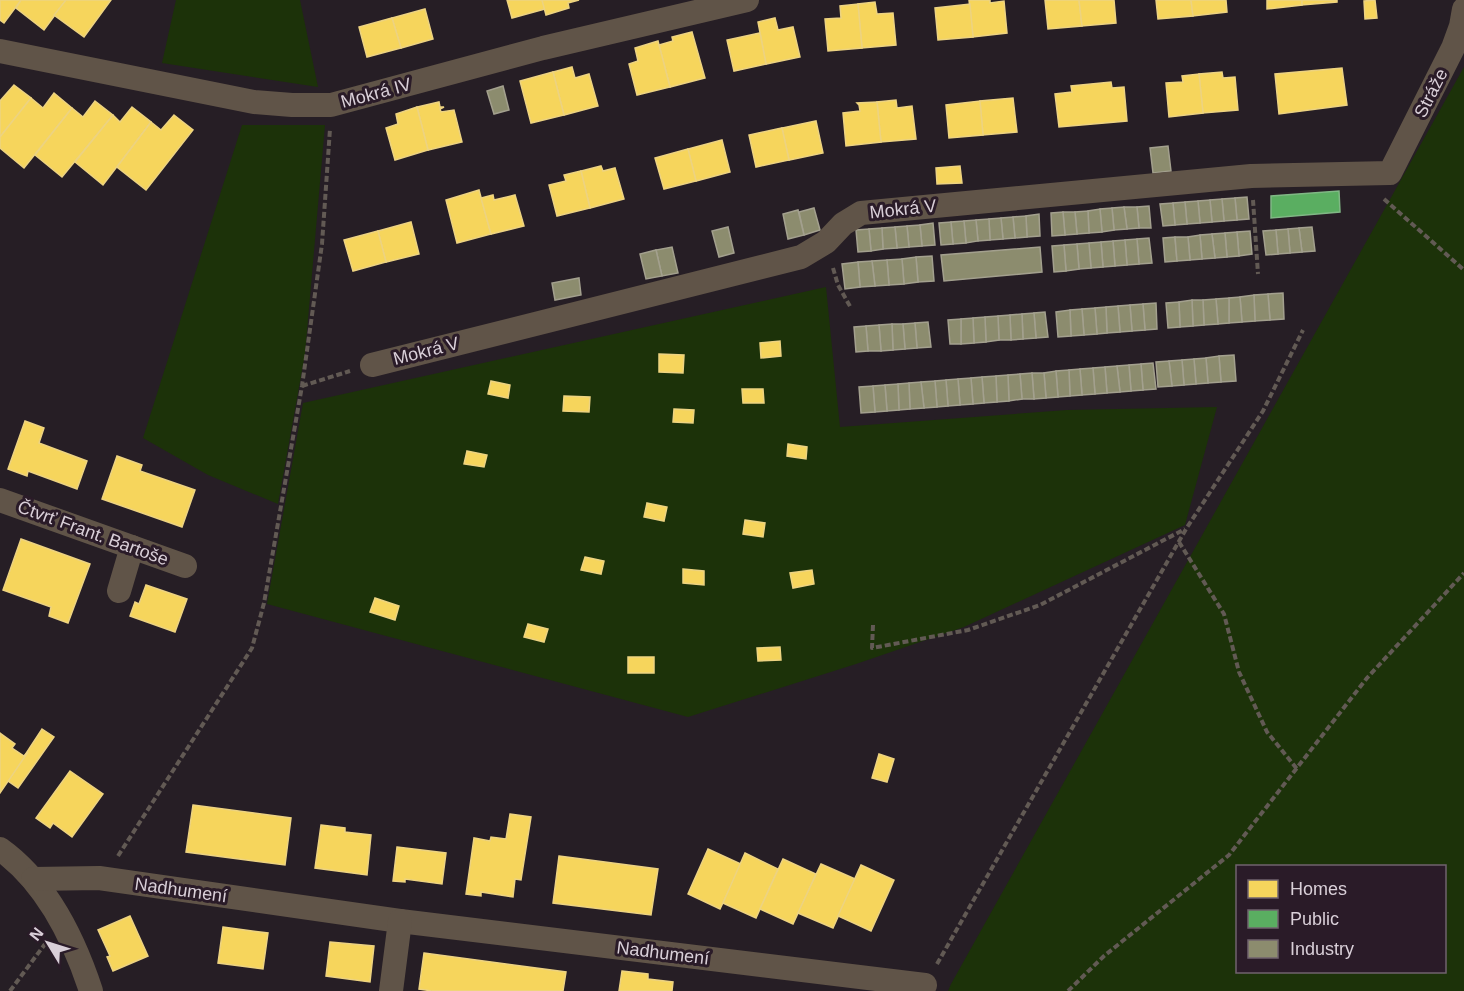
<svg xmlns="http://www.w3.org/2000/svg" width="1464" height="991" viewBox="0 0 1464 991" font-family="Arial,sans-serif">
<rect width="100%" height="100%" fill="#261e25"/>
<!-- green -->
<g fill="#1c3209" fill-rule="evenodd">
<path d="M 176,0 L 300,0 L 318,87 L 162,63 Z"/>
<path d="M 1464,67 L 1464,991 L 948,991 L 951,984 ZM 1238,866 L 1444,866 L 1444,972 L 1238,972 Z"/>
<path d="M 242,125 L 325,125 L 305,354 L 278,504 L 208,475 L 143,438 Z"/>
<path d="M 826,287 L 840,427 L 1067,410 L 1217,407 L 1185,525 L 964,627 L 856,664 L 688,717 L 267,604 L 303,403 Z"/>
</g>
<!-- homes -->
<g fill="#f6d55c" stroke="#edd381" stroke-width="1.5">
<path d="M 0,0 L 21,0 L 4,23 L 0,20 Z"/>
<path d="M 21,0 L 66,0 L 44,30 L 16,8 Z"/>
<path d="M 66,0 L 111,0 L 84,37 L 54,15 Z"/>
<path d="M 507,0 L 542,0 L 545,9 L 512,18 Z"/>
<path d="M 542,0 L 579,0 L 568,3 L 569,8 L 546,15 Z"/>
<path d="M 969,0 L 990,0 L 990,3 L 1004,1 L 1007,33 L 973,37 Z"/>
<path d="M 1045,0 L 1079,0 L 1082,26 L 1048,29 Z"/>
<path d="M 1079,0 L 1114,0 L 1116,23 L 1082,26 Z"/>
<path d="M 1156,0 L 1191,0 L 1193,16 L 1158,19 Z"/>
<path d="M 1191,0 L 1226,0 L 1227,12 L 1193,16 Z"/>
<path d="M 1267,0 L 1302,0 L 1302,5 L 1267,9 Z"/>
<path d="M 1302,0 L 1337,0 L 1337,2 L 1302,5 Z"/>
<path d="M 1375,0 L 1377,18 L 1365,19 L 1364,1 Z"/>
<path d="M 875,2 L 877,14 L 893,13 L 896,45 L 862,48 L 858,4 Z"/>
<path d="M 858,4 L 862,48 L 828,51 L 825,19 L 841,18 L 840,6 Z"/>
<path d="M 970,4 L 973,37 L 938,40 L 935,8 Z"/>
<path d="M 425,9 L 433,39 L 401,48 L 392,18 Z"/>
<path d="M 392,18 L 401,48 L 367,57 L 359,27 Z"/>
<path d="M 775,18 L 778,30 L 793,27 L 800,57 L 766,64 L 758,22 Z"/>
<path d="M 692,32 L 705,78 L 670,87 L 659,45 L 673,41 L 672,37 Z"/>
<path d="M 760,33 L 766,64 L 734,71 L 727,40 Z"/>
<path d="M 658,41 L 670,87 L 637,95 L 629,64 L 638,61 L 635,48 Z"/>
<path d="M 572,67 L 575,78 L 589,74 L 598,106 L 564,115 L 553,72 Z"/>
<path d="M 1342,68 L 1347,105 L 1279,114 L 1275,74 Z"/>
<path d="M 553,72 L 564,115 L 531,123 L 520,81 Z"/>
<path d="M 1222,72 L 1223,78 L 1235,77 L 1238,110 L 1203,113 L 1199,74 Z"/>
<path d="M 1199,74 L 1203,113 L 1169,117 L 1166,83 L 1183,82 L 1182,76 Z"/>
<path d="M 1111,82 L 1112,88 L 1124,87 L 1127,121 L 1059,127 L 1055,94 L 1072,92 L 1071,86 Z"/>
<path d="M 14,85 L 31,98 L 0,137 L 0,101 Z"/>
<path d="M 54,93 L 72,108 L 24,168 L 0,148 L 0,137 L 31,98 L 43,108 Z"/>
<path d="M 1013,98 L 1017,132 L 983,135 L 980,101 Z"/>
<path d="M 896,100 L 897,108 L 912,106 L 916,139 L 881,142 L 877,102 Z"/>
<path d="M 95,101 L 113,115 L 62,177 L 35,155 L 72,108 L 83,117 Z"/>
<path d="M 980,101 L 983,135 L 949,138 L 946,105 Z"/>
<path d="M 439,102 L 440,107 L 444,107 L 440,109 L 441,112 L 454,110 L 462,142 L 428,150 L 417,107 Z"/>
<path d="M 877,102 L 881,142 L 846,146 L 843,113 L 860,111 L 859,105 L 857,103 Z"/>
<path d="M 132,107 L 151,122 L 103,185 L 75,162 L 113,115 L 120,122 Z"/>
<path d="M 417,107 L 428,150 L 395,160 L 386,128 L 398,124 L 396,114 Z"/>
<path d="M 174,115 L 193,130 L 146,190 L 117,167 L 151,122 L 161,130 Z"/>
<path d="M 816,121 L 823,153 L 789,160 L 782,128 Z"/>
<path d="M 782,128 L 789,160 L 756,167 L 749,135 Z"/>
<path d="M 722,140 L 730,172 L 696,181 L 688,149 Z"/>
<path d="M 688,149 L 696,181 L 664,189 L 655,158 Z"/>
<path d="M 601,166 L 603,171 L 615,168 L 624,199 L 590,208 L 581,171 Z"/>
<path d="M 960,166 L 962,183 L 937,184 L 936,168 Z"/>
<path d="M 581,171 L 590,208 L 557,216 L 549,185 L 566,181 L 564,175 Z"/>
<path d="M 479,190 L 491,234 L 457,243 L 446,200 Z"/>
<path d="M 493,195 L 494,200 L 515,195 L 524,226 L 491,234 L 481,198 Z"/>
<path d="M 411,222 L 419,254 L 386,262 L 378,231 Z"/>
<path d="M 378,231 L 386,262 L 353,271 L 344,240 Z"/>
<path d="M 780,341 L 781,356 L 761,358 L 760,343 Z"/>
<path d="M 659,354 L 684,355 L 683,373 L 659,372 Z"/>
<path d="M 491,381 L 510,385 L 508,398 L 488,394 Z"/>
<path d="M 742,389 L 763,389 L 764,403 L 743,403 Z"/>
<path d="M 564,396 L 590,397 L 589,412 L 563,411 Z"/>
<path d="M 674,409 L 694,410 L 693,423 L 673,422 Z"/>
<path d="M 25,421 L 44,428 L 39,443 L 87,461 L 77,489 L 28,471 L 27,476 L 8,469 Z"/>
<path d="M 788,444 L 807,447 L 806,459 L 787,456 Z"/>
<path d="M 467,451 L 487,455 L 484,467 L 464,464 Z"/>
<path d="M 117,456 L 142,465 L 140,471 L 195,490 L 182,527 L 102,499 Z"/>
<path d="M 647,503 L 667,507 L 664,521 L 644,517 Z"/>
<path d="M 745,520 L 765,523 L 763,537 L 743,534 Z"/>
<path d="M 21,539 L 90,564 L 68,623 L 49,616 L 51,607 L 3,590 Z"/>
<path d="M 585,557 L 604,561 L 601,574 L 581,570 Z"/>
<path d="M 683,569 L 704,571 L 704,585 L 683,583 Z"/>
<path d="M 812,570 L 814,584 L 793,588 L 790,573 Z"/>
<path d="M 146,585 L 187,599 L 175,632 L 130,616 L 135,602 L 139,604 Z"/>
<path d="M 375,598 L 399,606 L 395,620 L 370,612 Z"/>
<path d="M 528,624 L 548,629 L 544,642 L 524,637 Z"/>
<path d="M 780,647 L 781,660 L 758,661 L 757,648 Z"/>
<rect x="628" y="657" width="26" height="16"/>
<path d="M 42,729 L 54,737 L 18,788 L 8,781 Z"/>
<path d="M 0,733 L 15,744 L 12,748 L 24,756 L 28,752 L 0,793 Z"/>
<path d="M 879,754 L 894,759 L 887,782 L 872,778 Z"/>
<path d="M 70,771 L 103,794 L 72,837 L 53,823 L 50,828 L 36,818 Z"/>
<path d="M 193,805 L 291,818 L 285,865 L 186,852 Z"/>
<path d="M 510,814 L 531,817 L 521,880 L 515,879 L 513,897 L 481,892 L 481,896 L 466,894 L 474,838 L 490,841 L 491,837 L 506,839 Z"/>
<path d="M 321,825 L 345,828 L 345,832 L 371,835 L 367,875 L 315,868 Z"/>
<path d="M 397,847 L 446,853 L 442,884 L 405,879 L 405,882 L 393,881 Z"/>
<path d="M 708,849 L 741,864 L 720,909 L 688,894 Z"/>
<path d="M 745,853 L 778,869 L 756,918 L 723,903 Z"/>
<path d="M 559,856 L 658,869 L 651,915 L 553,903 Z"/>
<path d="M 783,859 L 816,874 L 793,924 L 760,909 Z"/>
<path d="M 821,864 L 855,879 L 833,928 L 798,913 Z"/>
<path d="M 861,865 L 894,880 L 871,931 L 838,916 Z"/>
<path d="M 130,916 L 148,956 L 113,971 L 107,957 L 110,956 L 98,930 Z"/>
<path d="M 223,927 L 268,933 L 263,969 L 218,963 Z"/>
<path d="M 330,942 L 374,946 L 370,982 L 326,976 Z"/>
<path d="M 424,953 L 566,972 L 563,991 L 432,991 L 419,989 Z"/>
<path d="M 622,971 L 648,974 L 648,979 L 673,982 L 672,991 L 619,991 Z"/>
</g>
<!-- public -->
<path fill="#5aae61" stroke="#80b885" stroke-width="1.5" d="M 1339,191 L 1340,212 L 1271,218 L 1271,196 Z"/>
<!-- industry -->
<g fill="#8c8c6e" stroke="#a3a08e" stroke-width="1.5">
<path d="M 503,86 L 509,110 L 494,114 L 487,91 Z"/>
<path d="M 1168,146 L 1171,171 L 1153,173 L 1150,148 Z"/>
<path d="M 1247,197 L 1249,219 L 1237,220 L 1235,198 Z"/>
<path d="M 1235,198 L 1237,220 L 1224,221 L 1222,199 Z"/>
<path d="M 1222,199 L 1224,221 L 1212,222 L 1210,200 Z"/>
<path d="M 1210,200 L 1212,222 L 1200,223 L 1198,201 Z"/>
<path d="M 1198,201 L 1200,223 L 1187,224 L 1185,202 Z"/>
<path d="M 1185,202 L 1187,224 L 1175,225 L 1173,203 Z"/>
<path d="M 1173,203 L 1175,225 L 1163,226 L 1160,204 Z"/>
<path d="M 1149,206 L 1151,228 L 1139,228 L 1137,207 Z"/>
<path d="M 1124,207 L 1137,207 L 1139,228 L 1127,229 Z"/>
<path d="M 1124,207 L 1127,229 L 1114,230 L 1112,208 Z"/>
<path d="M 814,208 L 820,230 L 804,235 L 799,212 Z"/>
<path d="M 1112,208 L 1114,230 L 1102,232 L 1100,209 Z"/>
<path d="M 1100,209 L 1102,232 L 1089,233 L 1088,211 Z"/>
<path d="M 798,210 L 804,235 L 788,239 L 783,214 Z"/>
<path d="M 1088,211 L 1089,233 L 1077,234 L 1075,212 Z"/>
<path d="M 1063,212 L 1075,212 L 1077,234 L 1065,235 Z"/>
<path d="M 1063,212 L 1065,235 L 1052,236 L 1051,213 Z"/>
<path d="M 1039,214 L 1040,236 L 1027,237 L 1026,216 Z"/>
<path d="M 1026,216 L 1027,237 L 1015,238 L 1013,217 Z"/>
<path d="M 1013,217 L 1015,238 L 1003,239 L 1001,218 Z"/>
<path d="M 1001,218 L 1003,239 L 990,240 L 989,219 Z"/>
<path d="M 989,219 L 990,240 L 978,241 L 976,220 Z"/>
<path d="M 976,220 L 978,241 L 966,243 L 964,221 Z"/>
<path d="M 964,221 L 966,243 L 953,244 L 951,222 Z"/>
<path d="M 951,222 L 953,244 L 941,245 L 939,223 Z"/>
<path d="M 933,223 L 935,245 L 922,246 L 920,225 Z"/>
<path d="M 920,225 L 922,246 L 909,247 L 907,226 Z"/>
<path d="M 907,226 L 909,247 L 897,248 L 895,227 Z"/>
<path d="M 728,227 L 734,253 L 719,257 L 712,231 Z"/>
<path d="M 895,227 L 897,248 L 883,249 L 882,228 Z"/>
<path d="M 1312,227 L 1315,251 L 1302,252 L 1299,228 Z"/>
<path d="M 882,228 L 883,249 L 871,251 L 869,229 Z"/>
<path d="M 1299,228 L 1302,252 L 1290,253 L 1288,229 Z"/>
<path d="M 869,229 L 871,251 L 858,252 L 856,230 Z"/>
<path d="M 1288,229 L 1290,253 L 1278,254 L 1276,230 Z"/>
<path d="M 1276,230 L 1278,254 L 1266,255 L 1263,231 Z"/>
<path d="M 1250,231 L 1252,254 L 1239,256 L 1237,232 Z"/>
<path d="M 1237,232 L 1239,256 L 1227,257 L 1225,233 Z"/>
<path d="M 1225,233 L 1227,257 L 1215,258 L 1212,234 Z"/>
<path d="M 1212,234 L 1215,258 L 1202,259 L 1200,235 Z"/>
<path d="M 1200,235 L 1202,259 L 1190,260 L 1188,237 Z"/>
<path d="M 1175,237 L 1177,261 L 1165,262 L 1163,238 Z"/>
<path d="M 1175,237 L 1188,237 L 1190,260 L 1177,261 Z"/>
<path d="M 1149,238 L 1152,263 L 1139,264 L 1137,239 Z"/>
<path d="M 1137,239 L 1139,264 L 1127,265 L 1125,240 Z"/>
<path d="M 1125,240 L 1127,265 L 1115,266 L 1113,241 Z"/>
<path d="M 1113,241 L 1115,266 L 1103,267 L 1101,242 Z"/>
<path d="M 1101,242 L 1103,267 L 1091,268 L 1089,243 Z"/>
<path d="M 1089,243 L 1091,268 L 1079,269 L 1077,244 Z"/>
<path d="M 1077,244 L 1079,269 L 1066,271 L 1064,245 Z"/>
<path d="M 1064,245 L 1066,271 L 1054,272 L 1052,246 Z"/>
<path d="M 672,247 L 678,273 L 662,276 L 656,250 Z"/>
<path d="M 1040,247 L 1042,272 L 944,281 L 941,255 Z"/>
<path d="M 656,250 L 662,276 L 646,279 L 640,254 Z"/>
<path d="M 932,256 L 934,281 L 918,282 L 916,257 Z"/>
<path d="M 916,257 L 918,282 L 904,284 L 902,259 Z"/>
<path d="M 902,259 L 904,284 L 889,285 L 887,260 Z"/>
<path d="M 887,260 L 889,285 L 875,286 L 872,261 Z"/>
<path d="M 872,261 L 875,286 L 860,287 L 858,262 Z"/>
<path d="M 858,262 L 860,287 L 845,289 L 842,264 Z"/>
<path d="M 579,278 L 581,295 L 555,300 L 552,283 Z"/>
<path d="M 1283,293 L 1284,319 L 1270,320 L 1268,294 Z"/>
<path d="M 1268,294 L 1270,320 L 1255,321 L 1254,295 Z"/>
<path d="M 1254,295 L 1255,321 L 1242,322 L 1240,297 Z"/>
<path d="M 1240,297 L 1242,322 L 1229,323 L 1229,298 Z"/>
<path d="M 1229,298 L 1229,323 L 1218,324 L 1216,299 Z"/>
<path d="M 1216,299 L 1218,324 L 1204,325 L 1203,300 Z"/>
<path d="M 1192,300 L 1203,300 L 1204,325 L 1193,326 Z"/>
<path d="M 1192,300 L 1193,326 L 1180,327 L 1179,302 Z"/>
<path d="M 1179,302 L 1180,327 L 1168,328 L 1166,303 Z"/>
<path d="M 1156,303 L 1157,329 L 1145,330 L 1143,304 Z"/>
<path d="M 1143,304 L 1145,330 L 1132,331 L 1130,305 Z"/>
<path d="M 1130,305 L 1132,331 L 1120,332 L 1118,306 Z"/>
<path d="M 1118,306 L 1120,332 L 1107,333 L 1106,307 Z"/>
<path d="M 1106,307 L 1107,333 L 1097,334 L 1095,308 Z"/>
<path d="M 1095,308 L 1097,334 L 1084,335 L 1082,309 Z"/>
<path d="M 1082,309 L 1084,335 L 1071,336 L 1070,310 Z"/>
<path d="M 1070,310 L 1071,336 L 1058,337 L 1056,312 Z"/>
<path d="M 1045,312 L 1048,337 L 1036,338 L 1034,313 Z"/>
<path d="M 1034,313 L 1036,338 L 1023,339 L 1022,314 Z"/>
<path d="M 1022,314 L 1023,339 L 1011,340 L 1010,315 Z"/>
<path d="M 1010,315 L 1011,340 L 999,340 L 998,316 Z"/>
<path d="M 998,316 L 999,340 L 986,342 L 985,317 Z"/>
<path d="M 985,317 L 986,342 L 974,343 L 973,318 Z"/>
<path d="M 973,318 L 974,343 L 961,344 L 961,319 Z"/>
<path d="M 961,319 L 961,344 L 950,344 L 948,320 Z"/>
<path d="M 928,322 L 931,347 L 917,348 L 915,323 Z"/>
<path d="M 915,323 L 917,348 L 905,349 L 903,324 Z"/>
<path d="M 892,324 L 903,324 L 905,349 L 893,350 Z"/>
<path d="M 892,324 L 893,350 L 881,351 L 879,325 Z"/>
<path d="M 879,325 L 881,351 L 868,351 L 866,326 Z"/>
<path d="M 866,326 L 868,351 L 856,352 L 854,327 Z"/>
<path d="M 1234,355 L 1236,381 L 1221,382 L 1219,356 Z"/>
<path d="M 1219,356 L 1221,382 L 1208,383 L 1206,358 Z"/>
<path d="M 1206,358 L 1208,383 L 1196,384 L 1194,359 Z"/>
<path d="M 1194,359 L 1196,384 L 1184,385 L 1182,360 Z"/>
<path d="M 1182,360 L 1184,385 L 1172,386 L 1169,361 Z"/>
<path d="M 1169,361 L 1172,386 L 1158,387 L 1156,362 Z"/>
<path d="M 1153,363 L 1156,389 L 1143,390 L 1141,364 Z"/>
<path d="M 1141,364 L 1143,390 L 1131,391 L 1129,365 Z"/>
<path d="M 1129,365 L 1131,391 L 1120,392 L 1117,366 Z"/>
<path d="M 1117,366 L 1120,392 L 1107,393 L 1105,367 Z"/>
<path d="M 1105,367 L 1107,393 L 1095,394 L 1093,368 Z"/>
<path d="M 1093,368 L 1095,394 L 1082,395 L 1080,369 Z"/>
<path d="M 1080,369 L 1082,395 L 1070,396 L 1069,370 Z"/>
<path d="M 1069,370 L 1070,396 L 1058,397 L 1056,371 Z"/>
<path d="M 1056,371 L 1058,397 L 1046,398 L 1044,373 Z"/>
<path d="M 1032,373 L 1044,373 L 1046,398 L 1034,399 Z"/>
<path d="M 1032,373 L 1034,399 L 1022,399 L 1020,374 Z"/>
<path d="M 1020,374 L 1022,399 L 1009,401 L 1008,375 Z"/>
<path d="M 1008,375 L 1009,401 L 997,402 L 996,376 Z"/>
<path d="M 996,376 L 997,402 L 984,403 L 982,377 Z"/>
<path d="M 982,377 L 984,403 L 973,404 L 971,378 Z"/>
<path d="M 971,378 L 973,404 L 960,405 L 958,379 Z"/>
<path d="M 958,379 L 960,405 L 948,406 L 946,380 Z"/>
<path d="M 946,380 L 948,406 L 937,407 L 935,381 Z"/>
<path d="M 935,381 L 937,407 L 924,408 L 921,382 Z"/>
<path d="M 921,382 L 924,408 L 910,409 L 909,383 Z"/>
<path d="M 909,383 L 910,409 L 899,410 L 898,384 Z"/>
<path d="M 898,384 L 899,410 L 887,411 L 885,385 Z"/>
<path d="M 885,385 L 887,411 L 875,412 L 873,386 Z"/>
<path d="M 873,386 L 875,412 L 861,413 L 859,387 Z"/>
</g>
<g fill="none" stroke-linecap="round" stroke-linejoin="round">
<!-- path -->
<g stroke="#625a54" stroke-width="4" stroke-dasharray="6 3" stroke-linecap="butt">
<path d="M 1384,199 L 1464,270"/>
<path d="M 1253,200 L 1258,274"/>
<path d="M 833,268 L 838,285 L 851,308"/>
<path d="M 302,386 L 350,371"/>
<path d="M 1179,542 L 1224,614 L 1239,672 L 1267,732 L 1297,769"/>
<path d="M 873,625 L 872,648 L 968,630 L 1040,605 L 1185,529"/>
<path d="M 118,856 L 252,648 L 264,603 L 302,386 L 322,244 L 330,129"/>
<path d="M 937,964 L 1186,529 L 1263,411 L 1303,330"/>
<path d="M 10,991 L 45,944"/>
<path d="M 1068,991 L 1104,956 L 1229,855 L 1367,678 L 1464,573"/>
</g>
<!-- street -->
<g stroke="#605448" stroke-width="24">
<path d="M 0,51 L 254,102 L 292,105 L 331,105 L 543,48 L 747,0"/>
<path d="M 372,365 L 801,257 L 826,242 L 843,224 L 861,213 L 1251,176 L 1390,173 L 1453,48 L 1461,26 L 1464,9"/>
<path d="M 0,500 L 185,566"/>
<path d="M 119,591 L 132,547"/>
<path d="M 0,849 C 46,882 74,939 91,991"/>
<path d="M 33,879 L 99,878 L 400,921 L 925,985"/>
<path d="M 391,991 L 400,921"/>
</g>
</g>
<g text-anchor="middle" stroke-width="6" stroke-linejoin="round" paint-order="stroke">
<!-- street labels -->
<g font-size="18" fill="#d9cfd8" stroke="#2a1b28">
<text transform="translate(376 93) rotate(-15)" y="6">Mokrá IV</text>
<text transform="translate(1431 93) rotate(-63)" y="6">Stráže</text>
<text transform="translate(903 209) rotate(-6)" y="6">Mokrá V</text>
<text transform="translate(426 351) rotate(-14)" y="6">Mokrá V</text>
<text transform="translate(93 533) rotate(20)" y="6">Čtvrť Frant. Bartoše</text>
<text transform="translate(181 890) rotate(8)" y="6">Nadhumení</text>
<text transform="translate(663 953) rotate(7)" y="6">Nadhumení</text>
</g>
</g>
<!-- legend -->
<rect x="1236" y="865" width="210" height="108" fill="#2a1b28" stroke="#70636e" stroke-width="1.5"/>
<rect x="1248" y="880" width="30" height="18" fill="#f6d55c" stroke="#70636e" stroke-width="1.5"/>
<text x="1290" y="895" font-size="18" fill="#d9cfd8">Homes</text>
<rect x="1248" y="910" width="30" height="18" fill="#5aae61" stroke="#70636e" stroke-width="1.5"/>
<text x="1290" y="925" font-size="18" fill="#d9cfd8">Public</text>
<rect x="1248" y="940" width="30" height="18" fill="#8c8c6e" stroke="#70636e" stroke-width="1.5"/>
<text x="1290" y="955" font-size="18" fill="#d9cfd8">Industry</text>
<!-- north arrow -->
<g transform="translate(48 943) rotate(308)" stroke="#2a1b28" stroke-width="4.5" paint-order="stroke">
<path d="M0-4.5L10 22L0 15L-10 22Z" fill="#d9cfd8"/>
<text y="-9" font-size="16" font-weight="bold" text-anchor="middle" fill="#d9cfd8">N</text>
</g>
</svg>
